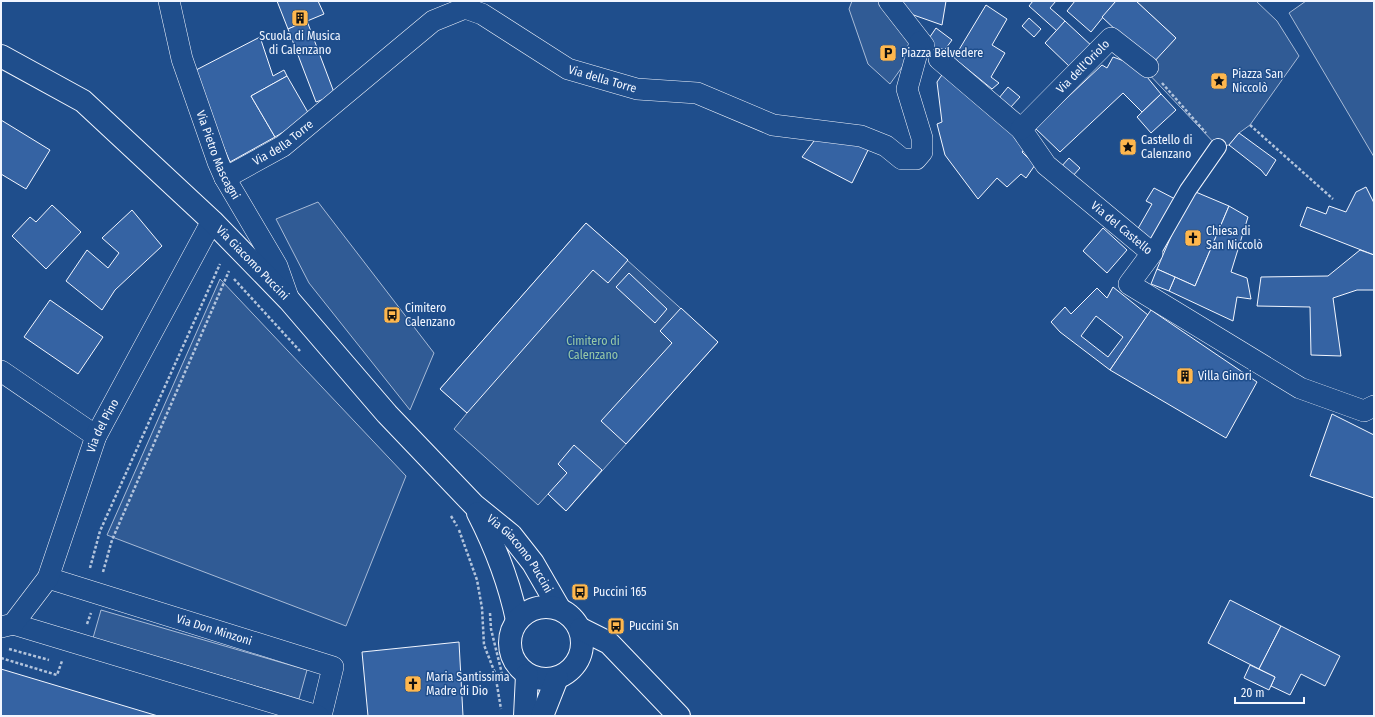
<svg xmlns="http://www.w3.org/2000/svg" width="1375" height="717" viewBox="0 0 1375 717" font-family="'Fira Sans Condensed',sans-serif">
<rect width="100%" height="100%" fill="#1f4e8c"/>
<!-- built -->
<g fill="#305b95" stroke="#a8bbd7">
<path d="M 852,1 L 889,1 L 920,42 L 890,84 L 868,64 L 849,9 Z"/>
<path d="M 1136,1 L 1256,1 L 1277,21 L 1299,56 L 1250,125 L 1239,133 L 1229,145 L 1218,147 L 1145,70 L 1176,38 Z"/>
<path d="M 1306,1 L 1374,1 L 1374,157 L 1289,13 Z"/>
<path d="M 318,202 L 434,353 L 410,410 L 309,283 L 276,219 Z"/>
<path d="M 586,223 L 718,342 L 566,511 L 548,494 L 538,505 L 454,429 L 467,413 L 440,389 Z"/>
<path d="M 220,279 L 406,476 L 346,626 L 107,535 Z"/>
<path d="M 101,610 L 307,670 L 299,699 L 93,638 Z"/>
</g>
<!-- building -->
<g fill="#3563a3" stroke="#f2f6ff" fill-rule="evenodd">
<path d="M 277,1 L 318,1 L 324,14 L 288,29 Z"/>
<path d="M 897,1 L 946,1 L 942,25 L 905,12 Z"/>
<path d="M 1033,1 L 1056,1 L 1050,8 L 1065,21 L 1057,31 L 1029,6 Z"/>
<path d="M 1075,1 L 1116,1 L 1091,32 L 1067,11 Z"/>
<path d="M 1116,1 L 1136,1 L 1176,38 L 1152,64 L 1102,17 Z"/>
<path d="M 986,5 L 1007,19 L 992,45 L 1005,53 L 991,77 L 999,83 L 992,89 L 954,58 Z"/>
<path d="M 1029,18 L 1041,29 L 1034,37 L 1022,26 Z"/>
<path d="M 307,21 L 335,95 L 316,102 L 288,29 Z"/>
<path d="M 1065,21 L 1094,48 L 1071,68 L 1045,43 Z"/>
<path d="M 936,28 L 952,40 L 935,63 L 921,50 Z"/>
<path d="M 260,37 L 273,76 L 284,70 L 287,76 L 251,96 L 275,137 L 230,162 L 210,115 L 196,70 Z"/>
<path d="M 1113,57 L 1138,66 L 1161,94 L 1142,112 L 1123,93 L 1060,152 L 1035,128 L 1102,65 L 1107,68 Z"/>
<path d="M 946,69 L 1028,145 L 1022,152 L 1035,165 L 1026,178 L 1021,174 L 1007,187 L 997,178 L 978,199 L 945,155 L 937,124 L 942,122 L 937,82 Z"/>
<path d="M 287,76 L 310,116 L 275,137 L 251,96 Z"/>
<path d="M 1008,87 L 1020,97 L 1010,108 L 999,98 Z"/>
<path d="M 1161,94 L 1176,110 L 1151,133 L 1137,117 Z"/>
<path d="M 1,120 L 50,150 L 26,189 L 1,174 Z"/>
<path d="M 820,133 L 870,146 L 852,183 L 802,157 Z"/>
<path d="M 1239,133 L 1276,160 L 1266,176 L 1261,170 L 1229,145 Z"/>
<path d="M 1069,158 L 1080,168 L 1071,178 L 1060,168 Z"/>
<path d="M 1366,187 L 1374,203 L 1374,255 L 1300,226 L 1307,207 L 1326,214 L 1329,206 L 1346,212 L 1356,192 Z"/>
<path d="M 1154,188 L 1177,200 L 1153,243 L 1136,232 L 1152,204 L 1146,201 Z"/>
<path d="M 1191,190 L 1229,206 L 1195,286 L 1157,269 Z"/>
<path d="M 52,205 L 81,232 L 46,269 L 12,236 L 30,217 L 36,222 Z"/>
<path d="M 1229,206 L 1248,217 L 1231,272 L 1247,278 L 1251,299 L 1237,297 L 1233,321 L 1169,291 L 1175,277 L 1195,286 Z"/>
<path d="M 132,210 L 162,246 L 115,290 L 102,310 L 66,281 L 87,250 L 108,268 L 119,253 L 102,238 Z"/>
<path d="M 586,223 L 628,260 L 608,283 L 593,270 L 467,413 L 440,389 Z"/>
<path d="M 1103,228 L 1127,250 L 1107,273 L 1083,251 Z"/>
<path d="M 1360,250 L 1374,255 L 1374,290 L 1357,290 L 1333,298 L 1341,356 L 1311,355 L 1310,307 L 1257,306 L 1261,277 L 1328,276 Z"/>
<path d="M 1157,269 L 1175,277 L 1169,291 L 1151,284 Z"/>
<path d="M 629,273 L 667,309 L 655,323 L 616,287 Z"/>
<path d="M 1113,287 L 1148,315 L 1110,370 L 1060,332 L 1051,322 L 1065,307 L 1071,314 L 1097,288 L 1107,298 ZM 1096,316 L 1123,337 L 1108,357 L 1081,336 Z"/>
<path d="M 50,300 L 103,337 L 78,374 L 24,337 Z"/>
<path d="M 681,308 L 718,342 L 626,444 L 601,421 L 672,343 L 660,331 Z"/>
<path d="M 1151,310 L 1257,382 L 1226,438 L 1110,370 Z"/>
<path d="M 1332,414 L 1374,435 L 1374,498 L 1310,476 Z"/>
<path d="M 574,445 L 602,470 L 566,511 L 548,494 L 567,473 L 558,464 Z"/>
<path d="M 1230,600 L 1281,626 L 1259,669 L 1208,643 Z"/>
<path d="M 1281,626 L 1340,656 L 1325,686 L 1301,674 L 1290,695 L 1271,686 L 1275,677 L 1259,669 Z"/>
<path d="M 459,642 L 463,716 L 368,716 L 362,652 Z"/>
<path d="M 1250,665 L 1275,677 L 1269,690 L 1244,678 Z"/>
<path d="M 1,669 L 158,716 L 1,716 Z"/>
</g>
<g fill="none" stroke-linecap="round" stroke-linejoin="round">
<defs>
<path id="pedestrian" d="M 1152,253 L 1188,190 L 1218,147"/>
<g id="minor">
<path id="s1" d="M 169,1 L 182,59 L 218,162 L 225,178 L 277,266 L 289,300"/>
<path d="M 889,1 L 924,46"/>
<path id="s2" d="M 939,59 L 1021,129 L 1046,165 L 1152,253 L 1129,284 L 1300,388 L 1364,411 L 1374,406"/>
<path id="s3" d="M 1021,129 L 1111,38 L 1148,67"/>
<path id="s4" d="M 225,178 L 283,146 L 433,21 L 465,8 L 482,14 L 568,69 L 637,89 L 697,93 L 773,125 L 861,136 L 886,146 L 902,159 L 916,159 L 922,152 L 922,138 L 907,89 L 920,42"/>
<path d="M 1,371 L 96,436"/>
<path id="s5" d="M 48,578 L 333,667 L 321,716"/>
<path d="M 13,624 L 318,716"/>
<path id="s6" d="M 1,627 L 13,624 L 48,578 L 96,436 L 212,221"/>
</g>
<g id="tertiary">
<path id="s7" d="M 1,56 L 83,101 L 212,221 L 289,300 L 387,414 L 474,505 L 511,535 L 533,563 L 559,608"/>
<path d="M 478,513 C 496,548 509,582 517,620"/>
<circle cx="546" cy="643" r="36"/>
<path d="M 581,629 L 609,643 L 679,716"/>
<path d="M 525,716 L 527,675"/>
<path d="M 542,716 L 557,678"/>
</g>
</defs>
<!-- pedestrian casing -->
<use href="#pedestrian" stroke="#f2f6ff" stroke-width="18"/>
<!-- minor casing -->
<use href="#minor" stroke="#f2f6ff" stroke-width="22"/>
<!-- tertiary casing -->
<use href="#tertiary" stroke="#f2f6ff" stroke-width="24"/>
<!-- path -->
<g stroke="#b3c4dc" stroke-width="2.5" stroke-dasharray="3 2" stroke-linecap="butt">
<path d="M 1162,83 L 1206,133"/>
<path d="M 1250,125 L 1333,199"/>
<path d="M 234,279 L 300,351"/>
<path d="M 451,516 L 457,526"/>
<path d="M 459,530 L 477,580 L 482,608 L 484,645 L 495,673 L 501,709"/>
<path d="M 90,568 L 100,531 L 220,264"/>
<path d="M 103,572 L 112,540 L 229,271"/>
<path d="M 490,613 L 491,629 L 503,678"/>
<path d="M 87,624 L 91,613"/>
<path d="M 9,649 L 49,660"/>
<path d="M 1,658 L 57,675 L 62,661"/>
</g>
<!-- pedestrian -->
<use href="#pedestrian" stroke="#1f4e8c" stroke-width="16"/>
<!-- minor -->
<use href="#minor" stroke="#1f4e8c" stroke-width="21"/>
<!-- tertiary -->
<use href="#tertiary" stroke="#1f4e8c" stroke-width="22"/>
</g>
<!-- icons -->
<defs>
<symbol id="building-square" viewBox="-11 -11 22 22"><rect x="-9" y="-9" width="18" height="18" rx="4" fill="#ffb74d" stroke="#1f4e8c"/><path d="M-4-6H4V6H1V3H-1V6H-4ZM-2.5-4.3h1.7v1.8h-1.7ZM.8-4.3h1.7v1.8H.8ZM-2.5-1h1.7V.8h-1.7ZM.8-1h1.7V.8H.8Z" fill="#111"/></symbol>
<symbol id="parking-square" viewBox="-11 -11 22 22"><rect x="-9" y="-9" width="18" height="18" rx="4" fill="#ffb74d" stroke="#1f4e8c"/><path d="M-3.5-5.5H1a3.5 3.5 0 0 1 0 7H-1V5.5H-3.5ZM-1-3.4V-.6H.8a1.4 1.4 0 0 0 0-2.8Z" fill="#111"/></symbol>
<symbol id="sight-square" viewBox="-11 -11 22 22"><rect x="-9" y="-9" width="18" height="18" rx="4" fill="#ffb74d" stroke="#1f4e8c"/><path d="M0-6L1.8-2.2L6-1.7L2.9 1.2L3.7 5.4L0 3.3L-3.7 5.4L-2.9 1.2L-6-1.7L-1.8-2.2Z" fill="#111"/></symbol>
<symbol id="church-square" viewBox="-11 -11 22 22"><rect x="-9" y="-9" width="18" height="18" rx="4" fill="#ffb74d" stroke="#1f4e8c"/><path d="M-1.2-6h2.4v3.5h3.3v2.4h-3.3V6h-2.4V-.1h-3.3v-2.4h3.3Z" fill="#111"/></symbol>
<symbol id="bus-square" viewBox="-11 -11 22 22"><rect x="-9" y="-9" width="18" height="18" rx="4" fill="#ffb74d" stroke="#1f4e8c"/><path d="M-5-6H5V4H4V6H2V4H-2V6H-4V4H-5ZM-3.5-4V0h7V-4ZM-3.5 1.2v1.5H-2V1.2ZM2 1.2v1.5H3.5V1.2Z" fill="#111"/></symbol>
</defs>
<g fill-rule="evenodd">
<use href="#building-square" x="290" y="8" width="20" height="20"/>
<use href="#parking-square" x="878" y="43" width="20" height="20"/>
<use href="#sight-square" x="1209" y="71" width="20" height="20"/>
<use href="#sight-square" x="1118" y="137" width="20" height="20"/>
<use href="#church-square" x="1183" y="228" width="20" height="20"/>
<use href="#bus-square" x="382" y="305" width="20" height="20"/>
<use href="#building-square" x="1175" y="366" width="20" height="20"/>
<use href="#bus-square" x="570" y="582" width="20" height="20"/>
<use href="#bus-square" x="606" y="616" width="20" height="20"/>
<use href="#church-square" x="403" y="674" width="20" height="20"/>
</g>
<g text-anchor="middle" stroke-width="3" stroke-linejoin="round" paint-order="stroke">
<!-- poi labels -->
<g font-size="12" fill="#f2f6ff" stroke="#1f4e8c" text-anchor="start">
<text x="300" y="40" text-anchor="middle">Scuola di Musica<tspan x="300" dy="14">di Calenzano</tspan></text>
<text x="901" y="57">Piazza Belvedere</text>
<text x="1232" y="78">Piazza San<tspan x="1232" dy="14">Niccolò</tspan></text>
<text x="1141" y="144">Castello di<tspan x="1141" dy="14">Calenzano</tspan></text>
<text x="1206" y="235">Chiesa di<tspan x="1206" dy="14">San Niccolò</tspan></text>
<text x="405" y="312">Cimitero<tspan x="405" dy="14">Calenzano</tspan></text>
<text x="1198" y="380">Villa Ginori</text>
<text x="593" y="596">Puccini 165</text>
<text x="629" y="630">Puccini Sn</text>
<text x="426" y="681">Maria Santissima<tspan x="426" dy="14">Madre di Dio</tspan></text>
</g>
<!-- street labels -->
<g font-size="12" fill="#f2f6ff" stroke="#1f4e8c">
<text dy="4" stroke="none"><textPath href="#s3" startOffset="88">Via dell'Oriolo</textPath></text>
<text dy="4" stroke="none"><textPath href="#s4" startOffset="452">Via della Torre</textPath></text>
<text dy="4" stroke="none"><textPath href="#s4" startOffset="68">Via della Torre</textPath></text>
<text dy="4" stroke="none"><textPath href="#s1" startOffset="162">Via Pietro Mascagni</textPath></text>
<text dy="4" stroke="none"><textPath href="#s2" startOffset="250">Via del Castello</textPath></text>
<text dy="4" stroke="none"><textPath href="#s7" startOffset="328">Via Giacomo Puccini</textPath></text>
<text dy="4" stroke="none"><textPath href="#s6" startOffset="232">Via del Pino</textPath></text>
<text dy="4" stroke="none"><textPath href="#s7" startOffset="724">Via Giacomo Puccini</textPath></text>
<text dy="4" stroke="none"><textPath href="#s5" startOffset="174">Via Don Minzoni</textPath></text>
</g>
<!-- park labels -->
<g font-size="12" fill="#97c8a6" stroke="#1f4e8c">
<text x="593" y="345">Cimitero di<tspan x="593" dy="14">Calenzano</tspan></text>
</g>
</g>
<!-- border -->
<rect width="1375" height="717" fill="none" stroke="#f2f6ff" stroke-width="4"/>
<!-- scale -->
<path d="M1235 697v6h69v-6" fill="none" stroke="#f2f6ff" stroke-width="2"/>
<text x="1241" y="697" font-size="12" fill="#f2f6ff" stroke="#1f4e8c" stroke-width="3" paint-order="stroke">20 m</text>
</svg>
